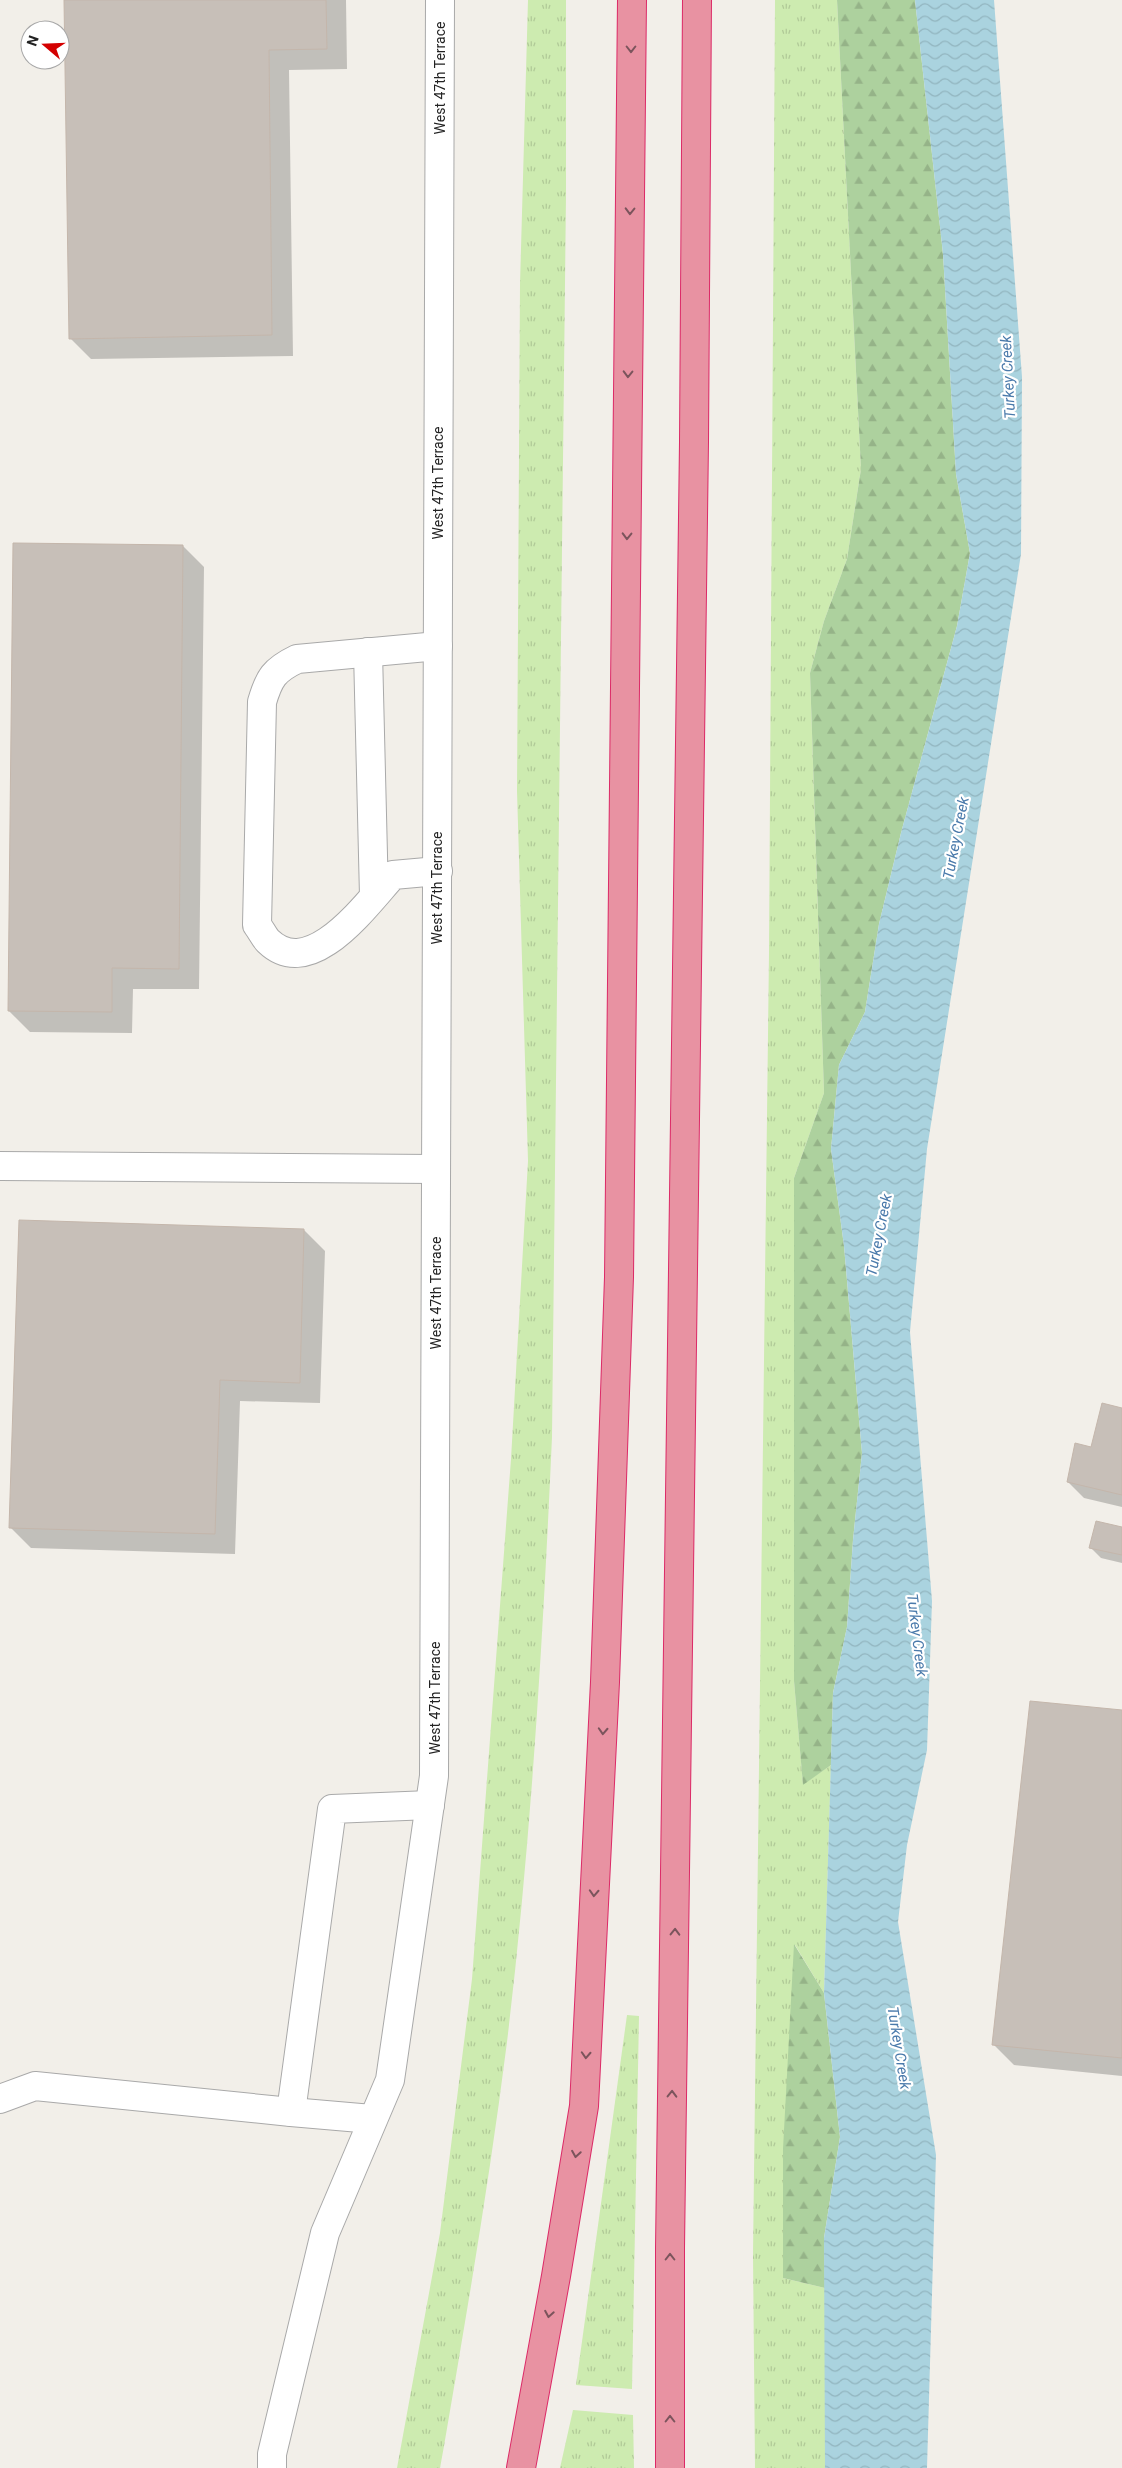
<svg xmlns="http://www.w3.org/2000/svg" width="1122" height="2468" viewBox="0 0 1122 2468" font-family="Roboto,sans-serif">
<defs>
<pattern id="grass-tufts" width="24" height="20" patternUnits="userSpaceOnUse" patternTransform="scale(1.25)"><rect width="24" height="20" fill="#cdebb0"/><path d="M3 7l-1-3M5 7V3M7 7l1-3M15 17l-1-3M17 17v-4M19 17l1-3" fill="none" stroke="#b0c997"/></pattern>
<pattern id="forest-firs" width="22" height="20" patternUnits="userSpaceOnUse" patternTransform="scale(1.25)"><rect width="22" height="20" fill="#add19e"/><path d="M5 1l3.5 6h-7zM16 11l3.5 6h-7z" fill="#95b388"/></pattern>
<pattern id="water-waves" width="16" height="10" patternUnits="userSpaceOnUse" patternTransform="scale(1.25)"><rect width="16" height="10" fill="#aad3df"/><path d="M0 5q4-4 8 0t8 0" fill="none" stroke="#92b5bf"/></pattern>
</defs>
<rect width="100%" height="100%" fill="#f2efe9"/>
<!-- grass -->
<g fill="url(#grass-tufts)">
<path d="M 528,0 L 566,0 L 566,195 L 552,1437 C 543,1639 531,1842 507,2042 C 490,2177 467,2312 444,2446 L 440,2468 L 397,2468 L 440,2233 L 472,1979 L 511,1459 L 528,1161 L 517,791 L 520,284 Z"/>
<path d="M 775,0 L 837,0 L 861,469 L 847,559 L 824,621 L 810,673 L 824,1093 L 794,1178 L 794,1681 L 803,1784 L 831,1765 L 824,1993 L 795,1945 L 783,2278 L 825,2288 L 825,2468 L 755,2468 L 753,2255 L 769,953 Z"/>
<path d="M 627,2015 L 639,2016 L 632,2389 L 576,2385 Z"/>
<path d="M 573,2410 L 633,2415 L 634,2468 L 560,2468 Z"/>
</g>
<!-- forest -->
<g fill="url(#forest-firs)">
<path d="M 837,0 L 915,0 L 943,254 L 956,474 L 970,553 L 957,626 L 901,833 L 879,924 L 865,1012 L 839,1065 L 831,1149 L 844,1246 L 862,1453 L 853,1540 L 847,1627 L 833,1693 L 831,1765 L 803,1785 L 794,1681 L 794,1178 L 824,1093 L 810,673 L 824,621 L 847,559 L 861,469 Z"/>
<path d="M 794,1944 L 824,1993 L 840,2137 L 824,2238 L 825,2288 L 783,2278 L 783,2149 Z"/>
</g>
<!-- water -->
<path fill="url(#water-waves)" d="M 915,0 L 994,0 L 1022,377 L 1021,554 L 927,1149 L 910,1332 L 932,1601 L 927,1750 L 907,1845 L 898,1922 L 936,2155 L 927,2468 L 825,2468 L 824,2238 L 840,2137 L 824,1993 L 833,1693 L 847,1627 L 853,1540 L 862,1453 L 844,1246 L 831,1149 L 839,1065 L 865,1012 L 879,924 L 901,833 L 957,626 L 970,553 L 956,474 L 943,254 Z"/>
<!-- shadow -->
<g fill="#0003">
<path d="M 65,0 L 346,0 L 347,69 L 289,70 L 293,356 L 91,359 L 70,338 Z"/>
<path d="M 183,546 L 204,567 L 199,989 L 133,989 L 132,1033 L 30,1032 L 9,1011 Z"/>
<path d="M 304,1230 L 325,1251 L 320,1403 L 240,1401 L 235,1554 L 31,1548 L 10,1527 Z"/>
<path d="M 1122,1409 L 1122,1507 L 1084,1498 L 1068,1482 Z"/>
<path d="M 1122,1528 L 1122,1563 L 1101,1558 L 1090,1547 Z"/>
<path d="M 1122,1711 L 1122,2076 L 1014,2065 L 993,2044 Z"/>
</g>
<!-- building -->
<g fill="#c7bfb8" stroke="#c4b6ab">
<path d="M 64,0 L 326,0 L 327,49 L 269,50 L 272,335 L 69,339 Z"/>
<path d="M 13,543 L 183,545 L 179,969 L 112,968 L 112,1012 L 8,1011 Z"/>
<path d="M 19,1220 L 304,1229 L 300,1383 L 220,1380 L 215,1534 L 9,1528 Z"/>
<path d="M 1102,1403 L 1122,1408 L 1122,1495 L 1067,1482 L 1075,1443 L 1091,1447 Z"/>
<path d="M 1096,1521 L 1122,1527 L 1122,1555 L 1089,1548 Z"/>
<path d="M 1030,1701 L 1122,1710 L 1122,2058 L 992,2045 Z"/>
</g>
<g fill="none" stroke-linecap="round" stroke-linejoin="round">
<defs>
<g id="minor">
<path d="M 368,652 L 374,896"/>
<path d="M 438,871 L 393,875 C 367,903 311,983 268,941 C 264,937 261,930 257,925 L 262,702 C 269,678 274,670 297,659 L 438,646"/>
<path d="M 0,1166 L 436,1169"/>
<path d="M 0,2099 L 35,2086 L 291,2112 L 372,2119"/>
<path d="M 291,2112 L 332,1809 L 430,1805"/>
<path d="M 272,2468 L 272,2454 L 325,2233 L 390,2080 L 434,1776 L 440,0"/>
</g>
<g id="highway">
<path d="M 521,2468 L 556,2276 L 584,2106 L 605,1682 L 619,1277 L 632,0"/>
<path d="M 670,2468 L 670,2248 L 694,442 L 697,0"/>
</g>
</defs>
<!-- minor casing -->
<use href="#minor" stroke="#a9a9a9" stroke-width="30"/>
<!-- highway casing -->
<use href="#highway" stroke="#dc2a67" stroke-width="30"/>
<!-- minor -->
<use href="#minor" stroke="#fff" stroke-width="28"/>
<!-- highway -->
<use href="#highway" stroke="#e892a2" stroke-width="28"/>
</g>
<!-- one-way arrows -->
<defs><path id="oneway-chevron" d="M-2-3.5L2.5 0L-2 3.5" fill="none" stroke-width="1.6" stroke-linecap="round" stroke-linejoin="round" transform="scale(1.25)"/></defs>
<g stroke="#7b545c">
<use href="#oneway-chevron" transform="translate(631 49) rotate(90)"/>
<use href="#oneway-chevron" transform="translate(630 211) rotate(91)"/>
<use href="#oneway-chevron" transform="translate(628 374) rotate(91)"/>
<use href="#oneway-chevron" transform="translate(627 536) rotate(91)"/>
<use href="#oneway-chevron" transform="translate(603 1731) rotate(93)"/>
<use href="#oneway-chevron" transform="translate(594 1893) rotate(93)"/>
<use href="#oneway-chevron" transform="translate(675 1932) rotate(-89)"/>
<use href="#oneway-chevron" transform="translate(586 2055) rotate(93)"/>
<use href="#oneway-chevron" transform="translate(672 2094) rotate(-89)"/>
<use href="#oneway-chevron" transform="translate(576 2154) rotate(99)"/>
<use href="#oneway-chevron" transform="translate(670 2257) rotate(-90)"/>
<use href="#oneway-chevron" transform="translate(549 2314) rotate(100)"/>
<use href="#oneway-chevron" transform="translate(670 2419) rotate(-90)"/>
</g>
<g text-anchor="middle" stroke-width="4.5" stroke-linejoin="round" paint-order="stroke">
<!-- street labels -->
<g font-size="14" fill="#222" stroke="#fff">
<text transform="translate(440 78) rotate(-90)" y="5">West 47th Terrace</text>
<text transform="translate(438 483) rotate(-90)" y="5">West 47th Terrace</text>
<text transform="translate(437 888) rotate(-90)" y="5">West 47th Terrace</text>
<text transform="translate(436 1293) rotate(-90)" y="5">West 47th Terrace</text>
<text transform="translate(435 1698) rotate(-90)" y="5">West 47th Terrace</text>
</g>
<!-- water labels -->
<g font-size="15" font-style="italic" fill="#4a7aab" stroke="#fff">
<text transform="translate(1008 377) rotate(-93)" y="5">Turkey Creek</text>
<text transform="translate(956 838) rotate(-79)" y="5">Turkey Creek</text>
<text transform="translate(879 1235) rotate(-79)" y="5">Turkey Creek</text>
<text transform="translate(917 1635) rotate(83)" y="5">Turkey Creek</text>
<text transform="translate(899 2048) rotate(81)" y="5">Turkey Creek</text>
</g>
</g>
<!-- north arrow -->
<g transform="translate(45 45) rotate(289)"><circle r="24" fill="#ffffff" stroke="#a7a7a7"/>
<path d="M0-4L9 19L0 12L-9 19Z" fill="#d40000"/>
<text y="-8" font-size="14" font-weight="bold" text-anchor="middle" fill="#222222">N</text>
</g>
</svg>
